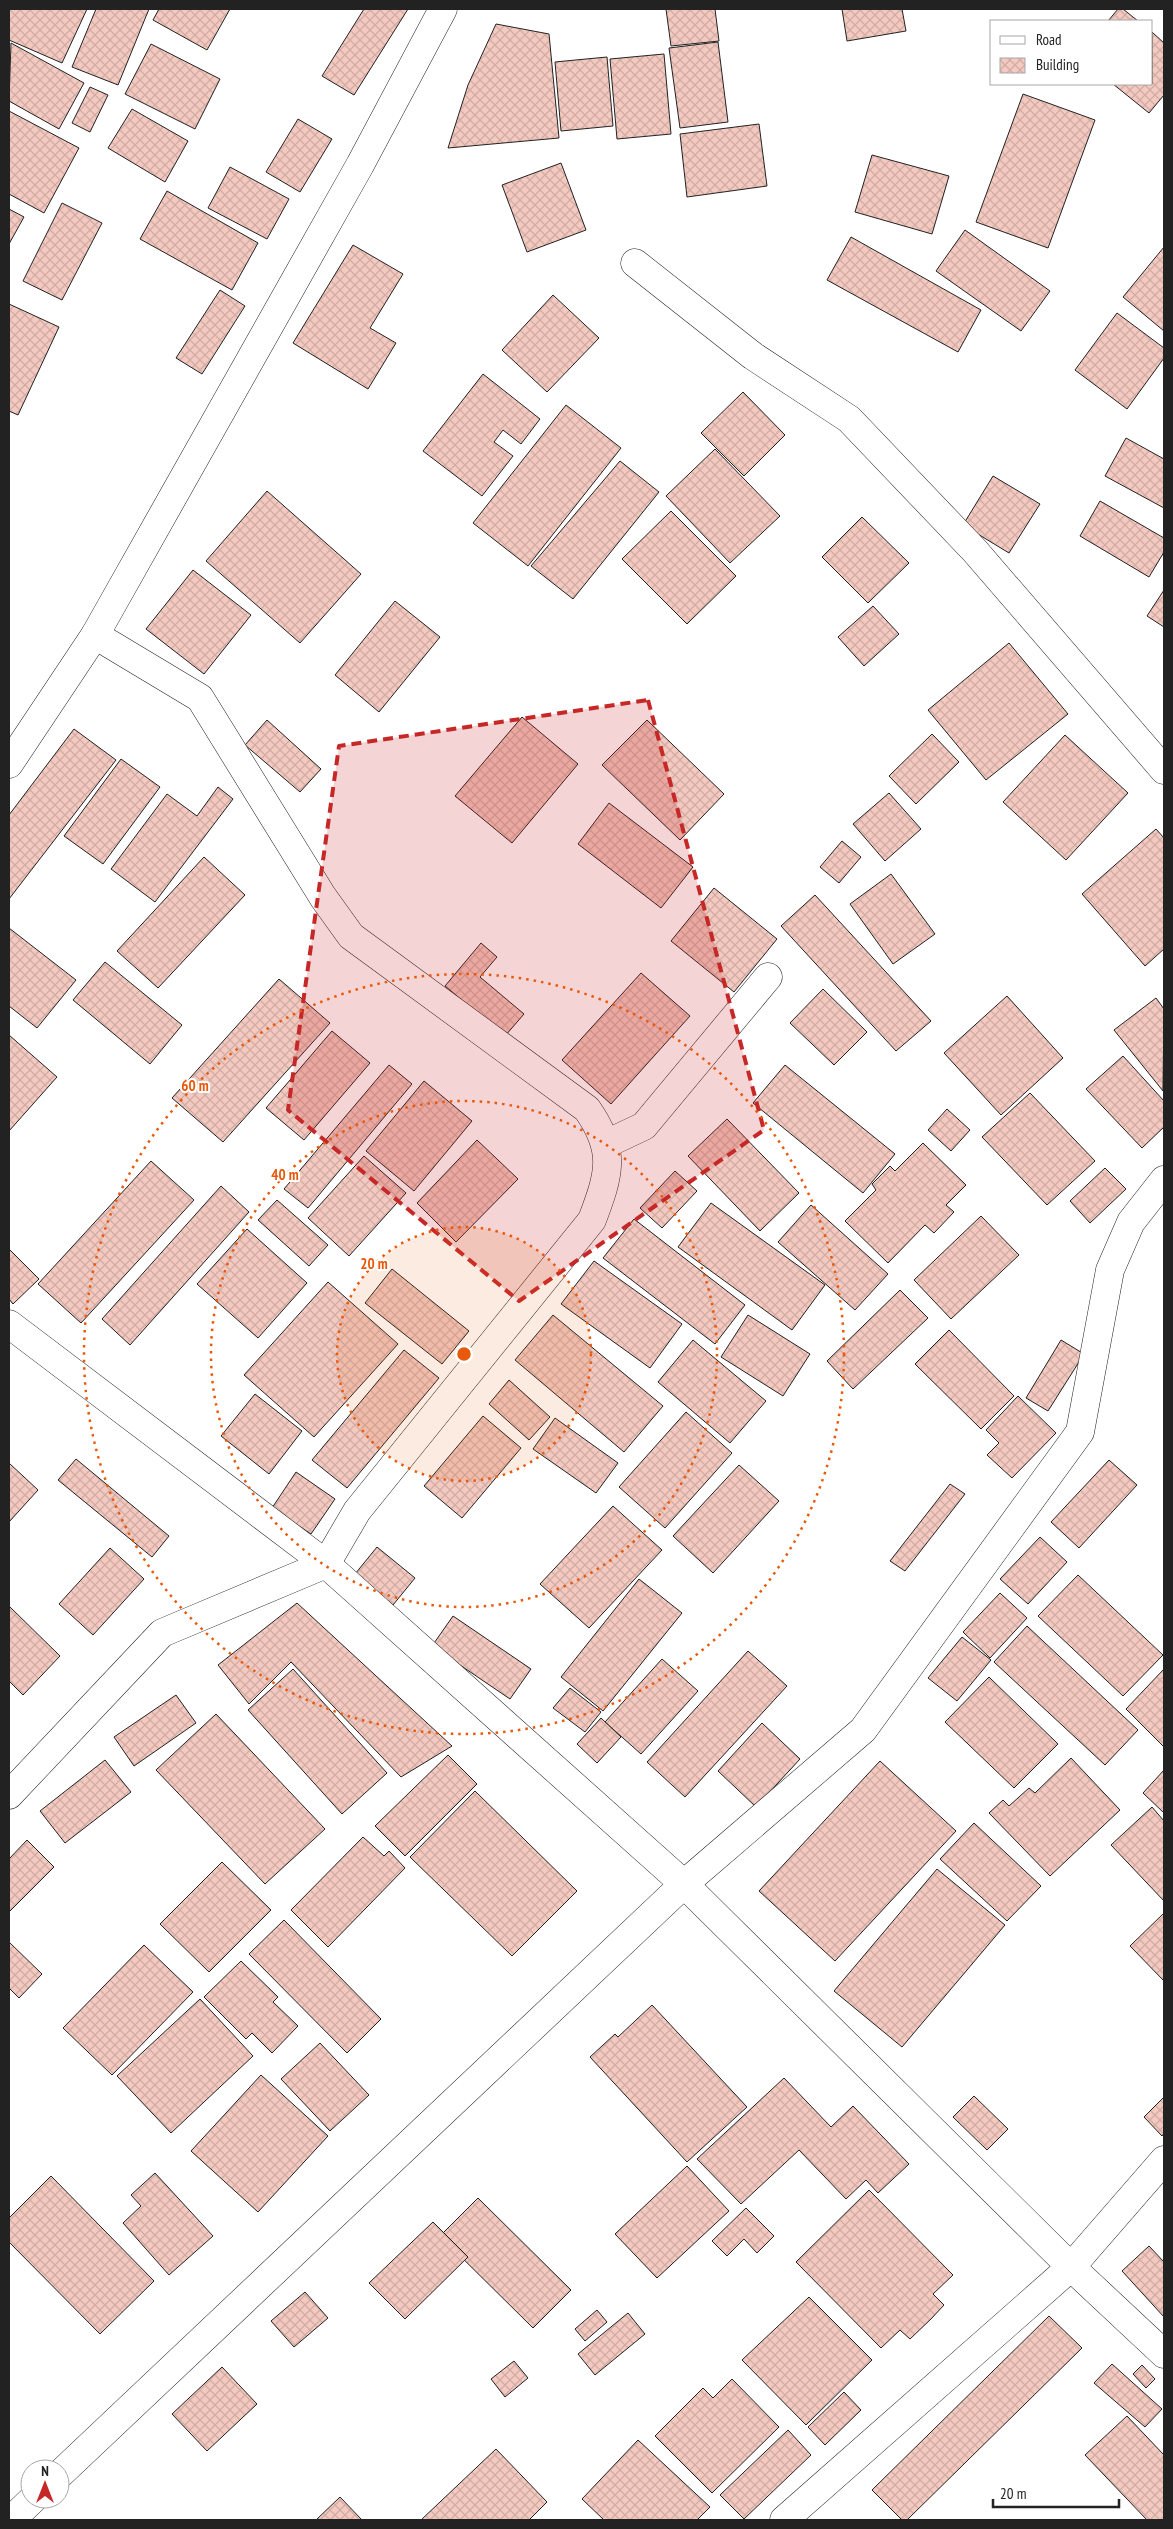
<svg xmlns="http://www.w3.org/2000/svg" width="1173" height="2529" viewBox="0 0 1173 2529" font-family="'PT Sans Narrow',sans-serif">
<defs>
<pattern id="building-cross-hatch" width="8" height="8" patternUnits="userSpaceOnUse" patternTransform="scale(1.25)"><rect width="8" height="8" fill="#f3c9c0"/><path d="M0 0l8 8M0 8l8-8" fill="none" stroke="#d0aca5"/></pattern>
</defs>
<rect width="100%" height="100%" fill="#fff"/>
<!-- building -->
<g fill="url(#building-cross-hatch)" stroke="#222">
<path d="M 9,9 L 87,9 L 62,63 L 9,40 Z"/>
<path d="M 96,9 L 149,9 L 118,85 L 72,67 Z"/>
<path d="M 159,9 L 230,9 L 207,50 L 153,20 Z"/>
<path d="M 364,9 L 408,9 L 354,95 L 322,76 Z"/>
<path d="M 666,9 L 715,9 L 719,41 L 671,46 Z"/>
<path d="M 842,9 L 902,9 L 906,31 L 847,41 Z"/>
<path d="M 1118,9 L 1123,9 L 1138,21 L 1108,21 Z"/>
<path d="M 496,24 L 549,34 L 559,138 L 448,148 L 468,85 Z"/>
<path d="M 1152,32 L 1164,43 L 1164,95 L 1149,113 L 1113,84 L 1152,84 Z"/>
<path d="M 718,42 L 728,122 L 680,128 L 669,48 Z"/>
<path d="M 11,43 L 84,83 L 59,129 L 9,101 Z"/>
<path d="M 151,44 L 220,79 L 195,129 L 125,94 Z"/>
<path d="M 664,54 L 671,134 L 617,139 L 610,59 Z"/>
<path d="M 607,57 L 613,126 L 561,131 L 555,62 Z"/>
<path d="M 90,87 L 108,95 L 90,132 L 72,123 Z"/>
<path d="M 1023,94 L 1095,120 L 1048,248 L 976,222 Z"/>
<path d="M 132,109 L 188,141 L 165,182 L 108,148 Z"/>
<path d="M 9,111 L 79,148 L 44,213 L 9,194 Z"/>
<path d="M 298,119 L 332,139 L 300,192 L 266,172 Z"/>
<path d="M 759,124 L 767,186 L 687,197 L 680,134 Z"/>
<path d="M 872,155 L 949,176 L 932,234 L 855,212 Z"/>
<path d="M 561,163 L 586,230 L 527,252 L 502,185 Z"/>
<path d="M 230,167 L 289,199 L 267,239 L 208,208 Z"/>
<path d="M 167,191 L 258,243 L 232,290 L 140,239 Z"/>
<path d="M 62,203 L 102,223 L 62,300 L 23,281 Z"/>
<path d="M 9,209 L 24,217 L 9,244 Z"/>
<path d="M 965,230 L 1050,291 L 1021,331 L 936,271 Z"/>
<path d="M 851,237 L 981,310 L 958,352 L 827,280 Z"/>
<path d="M 353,245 L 403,274 L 370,328 L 396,343 L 368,389 L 293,343 Z"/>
<path d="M 1164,247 L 1164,331 L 1123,297 Z"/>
<path d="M 220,290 L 245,306 L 202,374 L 176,358 Z"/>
<path d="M 553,295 L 599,338 L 547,392 L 502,350 Z"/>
<path d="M 9,304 L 59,327 L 18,415 L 9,411 Z"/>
<path d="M 1117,313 L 1164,348 L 1164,358 L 1127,409 L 1075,370 Z"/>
<path d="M 483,374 L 540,419 L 521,444 L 503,430 L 494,442 L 513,456 L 482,496 L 423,451 Z"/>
<path d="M 743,392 L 785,435 L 744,476 L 701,433 Z"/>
<path d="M 566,405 L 621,448 L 528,566 L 473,523 Z"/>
<path d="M 1126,438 L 1164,459 L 1164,508 L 1105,476 Z"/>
<path d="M 715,449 L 780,516 L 730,563 L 666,496 Z"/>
<path d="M 620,461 L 659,492 L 573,599 L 531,566 Z"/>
<path d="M 993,476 L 1040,504 L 1009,553 L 963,525 Z"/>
<path d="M 267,491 L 361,574 L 300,643 L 206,561 Z"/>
<path d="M 1100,501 L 1164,538 L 1164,552 L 1149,577 L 1080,536 Z"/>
<path d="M 671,511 L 736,576 L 687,624 L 622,559 Z"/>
<path d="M 862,517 L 909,563 L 868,603 L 822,557 Z"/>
<path d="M 193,570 L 251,615 L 204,674 L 146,629 Z"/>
<path d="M 1164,590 L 1164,627 L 1147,616 Z"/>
<path d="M 395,601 L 440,637 L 379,712 L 335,675 Z"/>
<path d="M 873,606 L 899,634 L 864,666 L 838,637 Z"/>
<path d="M 1009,643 L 1068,714 L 986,780 L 928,710 Z"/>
<path d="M 522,717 L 578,764 L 512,843 L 455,796 Z"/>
<path d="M 267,720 L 321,769 L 300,792 L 245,745 Z"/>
<path d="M 647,720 L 724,794 L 680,840 L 602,765 Z"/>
<path d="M 74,729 L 116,760 L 9,899 L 9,815 Z"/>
<path d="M 932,734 L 959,762 L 916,804 L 889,776 Z"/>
<path d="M 1065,735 L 1128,793 L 1066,860 L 1003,802 Z"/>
<path d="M 121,759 L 160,787 L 103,864 L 64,836 Z"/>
<path d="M 218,787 L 233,799 L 155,902 L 111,869 L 167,794 L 197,816 Z"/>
<path d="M 889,793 L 921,829 L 885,861 L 853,824 Z"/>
<path d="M 609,803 L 693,867 L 661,908 L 578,844 Z"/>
<path d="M 1156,829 L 1164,838 L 1164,949 L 1145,966 L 1082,894 Z"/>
<path d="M 842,841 L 861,857 L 839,883 L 820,867 Z"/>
<path d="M 204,857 L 245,895 L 158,988 L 117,951 Z"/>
<path d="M 891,874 L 935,934 L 893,964 L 850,904 Z"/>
<path d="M 714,888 L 777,939 L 734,992 L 671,941 Z"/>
<path d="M 815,895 L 931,1021 L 896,1051 L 781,926 Z"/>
<path d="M 9,928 L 76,980 L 37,1028 L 9,1006 Z"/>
<path d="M 481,943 L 497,957 L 480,977 L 524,1014 L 505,1036 L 445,986 Z"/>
<path d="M 105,962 L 182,1025 L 150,1064 L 73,1000 Z"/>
<path d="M 641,973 L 690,1016 L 611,1104 L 562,1060 Z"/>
<path d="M 279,979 L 330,1023 L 223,1142 L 172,1098 Z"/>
<path d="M 823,989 L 867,1032 L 834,1065 L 790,1023 Z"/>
<path d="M 1007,996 L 1063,1058 L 1001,1115 L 944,1053 Z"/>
<path d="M 1156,998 L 1164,1009 L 1163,1091 L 1114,1030 Z"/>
<path d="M 332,1031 L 370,1063 L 304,1140 L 266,1108 Z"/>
<path d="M 9,1035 L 57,1077 L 9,1131 Z"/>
<path d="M 1123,1056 L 1164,1101 L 1164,1127 L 1142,1148 L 1086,1089 Z"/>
<path d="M 389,1065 L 412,1084 L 308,1208 L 284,1189 Z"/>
<path d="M 785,1065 L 895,1154 L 863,1193 L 753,1103 Z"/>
<path d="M 424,1081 L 472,1121 L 414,1191 L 366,1151 Z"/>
<path d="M 1030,1093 L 1095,1161 L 1047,1205 L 982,1137 Z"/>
<path d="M 947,1109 L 970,1130 L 951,1151 L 928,1130 Z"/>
<path d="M 727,1119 L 799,1193 L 760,1231 L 688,1156 Z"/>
<path d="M 477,1140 L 518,1179 L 456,1242 L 417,1203 Z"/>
<path d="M 923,1143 L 966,1185 L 946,1205 L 954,1212 L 934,1233 L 925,1225 L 888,1263 L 845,1221 L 876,1190 L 872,1184 L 890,1166 L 895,1171 Z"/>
<path d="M 364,1156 L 406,1193 L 349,1256 L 308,1218 Z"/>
<path d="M 151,1161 L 194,1200 L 81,1323 L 38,1284 Z"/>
<path d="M 1105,1168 L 1126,1189 L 1090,1223 L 1070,1201 Z"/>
<path d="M 675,1171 L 697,1191 L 662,1228 L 640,1208 Z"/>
<path d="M 221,1186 L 249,1212 L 130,1345 L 102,1319 Z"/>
<path d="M 277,1200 L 328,1245 L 309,1266 L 258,1220 Z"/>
<path d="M 711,1203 L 825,1285 L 792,1330 L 678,1247 Z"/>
<path d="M 811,1205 L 888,1274 L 855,1310 L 778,1242 Z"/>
<path d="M 981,1216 L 1019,1255 L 951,1319 L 914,1280 Z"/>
<path d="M 634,1219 L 745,1305 L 715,1344 L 603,1258 Z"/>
<path d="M 247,1229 L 307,1283 L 258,1338 L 197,1284 Z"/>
<path d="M 9,1249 L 39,1279 L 13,1304 L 9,1299 Z"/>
<path d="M 594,1261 L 682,1324 L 650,1368 L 561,1304 Z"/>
<path d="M 392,1269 L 469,1331 L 442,1364 L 365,1303 Z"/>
<path d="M 328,1282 L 398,1344 L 314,1437 L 244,1375 Z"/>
<path d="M 900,1290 L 928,1318 L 853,1389 L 827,1361 Z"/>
<path d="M 553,1315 L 663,1406 L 624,1452 L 515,1360 Z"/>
<path d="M 748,1315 L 810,1354 L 783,1396 L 721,1357 Z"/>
<path d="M 949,1330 L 1014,1396 L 981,1429 L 915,1364 Z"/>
<path d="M 693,1340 L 766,1401 L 730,1443 L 658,1382 Z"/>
<path d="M 1061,1340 L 1084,1354 L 1048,1411 L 1026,1398 Z"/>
<path d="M 404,1350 L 439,1378 L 347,1488 L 312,1460 Z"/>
<path d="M 509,1380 L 550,1417 L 529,1440 L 489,1404 Z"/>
<path d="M 255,1394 L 302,1431 L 269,1474 L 221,1436 Z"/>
<path d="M 1018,1396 L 1056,1433 L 1012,1478 L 987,1455 L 999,1443 L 986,1430 Z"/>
<path d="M 686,1412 L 732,1453 L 665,1528 L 619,1487 Z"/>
<path d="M 483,1416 L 521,1448 L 462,1518 L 424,1486 Z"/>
<path d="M 555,1418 L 618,1463 L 596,1493 L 533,1449 Z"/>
<path d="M 76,1459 L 169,1536 L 152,1557 L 58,1480 Z"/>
<path d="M 1109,1460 L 1137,1485 L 1079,1548 L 1051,1522 Z"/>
<path d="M 9,1463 L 38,1490 L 9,1522 Z"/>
<path d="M 739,1465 L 779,1501 L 713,1573 L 673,1536 Z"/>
<path d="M 296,1472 L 335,1499 L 311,1534 L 272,1508 Z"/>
<path d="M 950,1484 L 965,1494 L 905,1571 L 890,1561 Z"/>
<path d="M 613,1506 L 662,1550 L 589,1628 L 540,1584 Z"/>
<path d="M 1040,1537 L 1067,1562 L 1028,1604 L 1000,1579 Z"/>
<path d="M 377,1547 L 415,1578 L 393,1605 L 355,1574 Z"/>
<path d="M 110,1548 L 144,1579 L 93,1635 L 59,1604 Z"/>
<path d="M 1078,1575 L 1163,1655 L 1123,1696 L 1038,1616 Z"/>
<path d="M 639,1579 L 682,1613 L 603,1711 L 561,1677 Z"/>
<path d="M 1000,1593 L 1027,1618 L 990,1658 L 963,1632 Z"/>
<path d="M 297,1603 L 452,1746 L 401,1777 L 291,1662 L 249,1704 L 218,1665 Z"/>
<path d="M 9,1606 L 60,1656 L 23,1695 L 9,1681 Z"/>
<path d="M 453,1616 L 531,1669 L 510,1699 L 432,1646 Z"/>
<path d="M 1027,1626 L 1138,1730 L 1105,1765 L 994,1662 Z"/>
<path d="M 962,1637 L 991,1660 L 957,1701 L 928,1678 Z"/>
<path d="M 748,1651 L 787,1686 L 685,1797 L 647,1762 Z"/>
<path d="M 662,1659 L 698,1691 L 641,1754 L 605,1722 Z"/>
<path d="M 293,1669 L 387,1773 L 342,1814 L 248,1710 Z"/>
<path d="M 1164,1669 L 1164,1747 L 1126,1709 Z"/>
<path d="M 989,1677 L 1058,1744 L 1014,1788 L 945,1722 Z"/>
<path d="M 570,1688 L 601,1712 L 585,1732 L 553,1708 Z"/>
<path d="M 176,1695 L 196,1723 L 134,1766 L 114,1737 Z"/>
<path d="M 216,1714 L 325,1829 L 265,1884 L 156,1770 Z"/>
<path d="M 601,1718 L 621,1737 L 597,1763 L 577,1744 Z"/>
<path d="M 762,1723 L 800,1759 L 756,1807 L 718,1771 Z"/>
<path d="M 448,1755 L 477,1784 L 405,1856 L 375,1826 Z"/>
<path d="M 1071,1758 L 1120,1810 L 1050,1876 L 989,1813 L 1003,1800 L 1009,1806 L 1029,1788 L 1035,1793 Z"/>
<path d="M 105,1760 L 131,1792 L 65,1843 L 40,1811 Z"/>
<path d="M 880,1761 L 956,1831 L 835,1961 L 759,1891 Z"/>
<path d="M 1164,1770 L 1164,1813 L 1143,1793 Z"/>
<path d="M 475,1791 L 577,1891 L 512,1956 L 410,1857 Z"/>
<path d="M 1152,1807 L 1164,1821 L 1164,1901 L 1111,1845 Z"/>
<path d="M 974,1823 L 1041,1886 L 1007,1921 L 940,1859 Z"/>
<path d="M 363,1837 L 384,1856 L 389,1851 L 405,1868 L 328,1947 L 291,1910 Z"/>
<path d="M 27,1840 L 54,1867 L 9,1912 L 9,1859 Z"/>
<path d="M 222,1862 L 271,1910 L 209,1972 L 160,1924 Z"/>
<path d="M 937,1869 L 1005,1925 L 902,2047 L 834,1991 Z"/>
<path d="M 1164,1913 L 1164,1981 L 1130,1946 Z"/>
<path d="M 284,1920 L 381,2019 L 347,2053 L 249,1954 Z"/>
<path d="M 9,1942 L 42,1974 L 19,1998 L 9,1988 Z"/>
<path d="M 144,1945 L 193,1992 L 112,2075 L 63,2028 Z"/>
<path d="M 241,1961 L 278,1997 L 273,2002 L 298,2026 L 272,2053 L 252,2033 L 246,2039 L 204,1997 Z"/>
<path d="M 200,1999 L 253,2056 L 171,2133 L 117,2076 Z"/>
<path d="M 652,2005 L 747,2107 L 687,2162 L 590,2057 L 615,2034 L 618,2037 Z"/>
<path d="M 320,2043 L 369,2095 L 330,2131 L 281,2079 Z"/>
<path d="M 261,2075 L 328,2136 L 258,2212 L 191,2151 Z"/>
<path d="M 784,2078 L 831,2127 L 853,2106 L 909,2164 L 878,2193 L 866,2180 L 846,2199 L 799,2150 L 741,2204 L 697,2159 Z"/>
<path d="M 974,2096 L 1008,2129 L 987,2150 L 953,2117 Z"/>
<path d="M 1164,2097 L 1164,2133 L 1162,2136 L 1144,2117 Z"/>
<path d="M 687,2166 L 729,2211 L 657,2278 L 615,2234 Z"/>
<path d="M 155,2173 L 213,2236 L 169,2275 L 123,2223 L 141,2206 L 131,2195 Z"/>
<path d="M 51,2176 L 154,2281 L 100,2334 L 9,2242 L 9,2218 Z"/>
<path d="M 869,2190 L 953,2275 L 933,2294 L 944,2305 L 931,2319 L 910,2339 L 900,2330 L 881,2348 L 796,2262 Z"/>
<path d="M 478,2198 L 571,2290 L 533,2328 L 440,2236 Z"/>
<path d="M 746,2208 L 774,2236 L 757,2253 L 744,2239 L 727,2256 L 712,2241 Z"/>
<path d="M 433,2222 L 468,2257 L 405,2319 L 369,2283 Z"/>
<path d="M 1149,2246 L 1164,2262 L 1164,2317 L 1122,2271 Z"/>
<path d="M 305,2292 L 328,2318 L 294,2347 L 271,2321 Z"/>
<path d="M 809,2297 L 872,2360 L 806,2425 L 742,2360 Z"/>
<path d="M 597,2310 L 607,2322 L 585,2341 L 575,2329 Z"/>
<path d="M 628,2313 L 645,2334 L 595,2375 L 578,2354 Z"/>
<path d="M 1049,2316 L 1082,2348 L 907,2520 L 902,2520 L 872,2490 Z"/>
<path d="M 514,2361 L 528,2378 L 505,2397 L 491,2379 Z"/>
<path d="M 1112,2364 L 1162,2409 L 1145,2427 L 1094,2383 Z"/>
<path d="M 1142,2365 L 1155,2379 L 1146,2388 L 1133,2374 Z"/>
<path d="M 222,2367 L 257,2404 L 207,2451 L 172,2414 Z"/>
<path d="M 732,2379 L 779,2427 L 712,2493 L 655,2436 L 703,2388 L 713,2398 Z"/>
<path d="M 844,2392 L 861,2410 L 825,2445 L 808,2427 Z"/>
<path d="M 1127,2416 L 1164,2455 L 1164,2520 L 1147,2520 L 1085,2455 Z"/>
<path d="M 788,2430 L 811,2455 L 744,2519 L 720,2495 Z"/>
<path d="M 638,2440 L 710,2507 L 697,2520 L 604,2520 L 582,2499 Z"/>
<path d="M 496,2449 L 547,2502 L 529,2520 L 421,2520 Z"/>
<path d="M 340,2497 L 362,2520 L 316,2520 Z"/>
</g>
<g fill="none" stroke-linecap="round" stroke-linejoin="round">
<defs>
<g id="minor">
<path d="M 635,263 L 753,356 L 849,419 L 975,551 L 1164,770"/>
<path d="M 9,764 L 95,635 L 360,165 L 443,9"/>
<path d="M 606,1144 L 644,1126 L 768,977"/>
<path d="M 9,1324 L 326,1564 L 684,1884 L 1071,2267 L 1164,2354"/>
<path d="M 9,1795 L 162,1633 L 326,1564 L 357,1511 L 592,1220 C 609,1175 617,1151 587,1109 L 351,936 L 323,897 L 200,698 L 95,635"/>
<path d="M 60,2474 L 684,1884 L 863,1730 L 1080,1432 L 1110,1270 L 1131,1222 L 1164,1180"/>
<path d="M 11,2520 L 33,2499"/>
<path d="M 784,2520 L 1071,2267 L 1164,2160"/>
</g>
</defs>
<!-- minor casing -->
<use href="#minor" stroke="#222" stroke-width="29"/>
<!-- minor -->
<use href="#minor" stroke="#fff" stroke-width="28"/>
</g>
<!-- marked area -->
<path fill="#c62828" fill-opacity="0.2" stroke="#c62828" stroke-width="4" stroke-dasharray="10 6" stroke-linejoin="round" d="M 648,700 L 764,1130 L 519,1301 L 288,1110 L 339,746 Z"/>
<!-- distance rings -->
<circle cx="464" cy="1354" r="127" fill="#e8590c" fill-opacity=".12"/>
<g fill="none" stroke="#e8590c" stroke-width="2.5" stroke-dasharray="2.5 5">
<circle cx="464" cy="1354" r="127"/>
<circle cx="464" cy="1354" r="253"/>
<circle cx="464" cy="1354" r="380"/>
</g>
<circle cx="464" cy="1354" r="8" fill="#e8590c" stroke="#fff" stroke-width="2.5"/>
<g font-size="15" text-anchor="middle" font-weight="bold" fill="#e8590c" stroke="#fff" stroke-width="4" stroke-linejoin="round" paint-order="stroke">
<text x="195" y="1091">60 m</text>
<text x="285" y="1180">40 m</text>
<text x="374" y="1269">20 m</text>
</g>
<!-- border -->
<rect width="1173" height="2529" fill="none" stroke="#222222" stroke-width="20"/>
<!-- legend -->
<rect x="990" y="20" width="162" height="65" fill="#ffffff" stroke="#a7a7a7"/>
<rect x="1000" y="36" width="25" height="8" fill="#ffffff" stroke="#a7a7a7"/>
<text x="1036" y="45" font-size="15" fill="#222222">Road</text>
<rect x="1000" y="58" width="25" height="15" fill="url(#building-cross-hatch)" stroke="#a7a7a7"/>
<text x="1036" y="70" font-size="15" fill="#222222">Building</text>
<!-- north arrow -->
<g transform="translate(45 2484)"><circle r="24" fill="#ffffff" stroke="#a7a7a7"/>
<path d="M0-4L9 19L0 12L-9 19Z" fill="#c62828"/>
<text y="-8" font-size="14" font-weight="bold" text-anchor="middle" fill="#222222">N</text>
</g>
<!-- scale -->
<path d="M993 2499v8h126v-8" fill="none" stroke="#222222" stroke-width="2.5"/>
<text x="1000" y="2499" font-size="15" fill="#222222" stroke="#ffffff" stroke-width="4" paint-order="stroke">20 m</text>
</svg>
